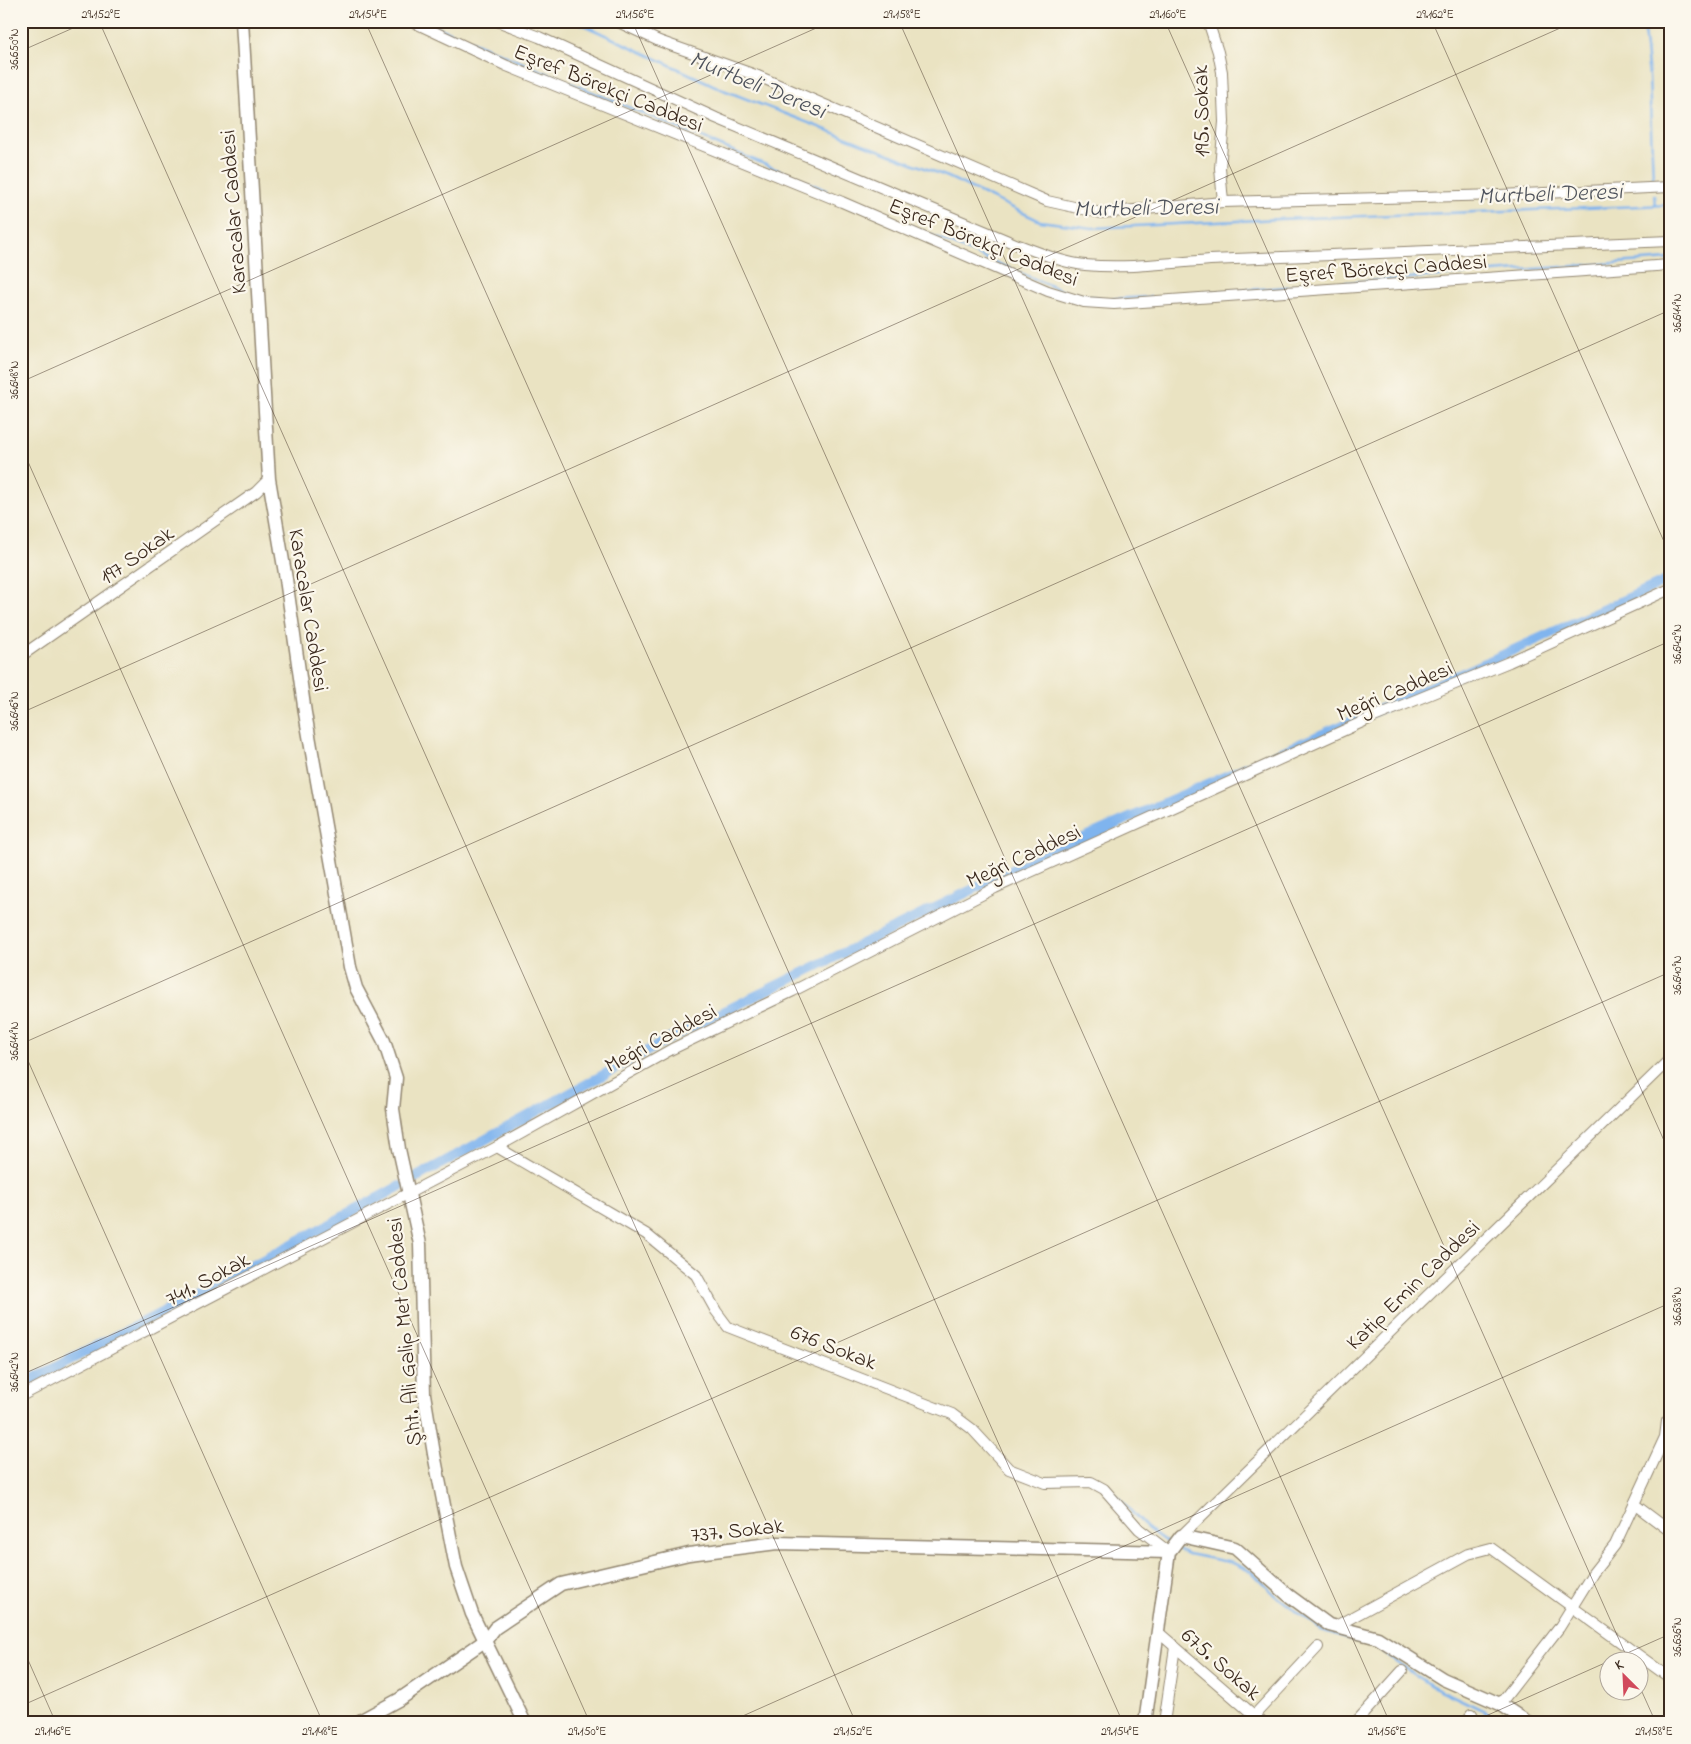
<svg xmlns="http://www.w3.org/2000/svg" width="1691" height="1744" viewBox="0 0 1691 1744" font-family="'Indie Flower',sans-serif">
<rect width="100%" height="100%" fill="#fbf7ec"/>
<filter id="ink" filterUnits="userSpaceOnUse"><feTurbulence type="fractalNoise" baseFrequency=".02" numOctaves="2"/><feDisplacementMap in="SourceGraphic" scale="10" xChannelSelector="R" yChannelSelector="G"/><feConvolveMatrix kernelMatrix="1 2 1 2 8 2 1 2 1" color-interpolation-filters="sRGB"/></filter>
<filter id="wash" filterUnits="userSpaceOnUse"><feTurbulence type="fractalNoise" baseFrequency=".0096" numOctaves="4" result="noise"/><feDisplacementMap in="SourceGraphic" scale="20" xChannelSelector="R" yChannelSelector="G"/><feGaussianBlur stdDeviation="1.12" result="paint"/><feColorMatrix in="noise" values="0 0 0 0 0 0 0 0 0 0 0 0 0 0 0 0 0 1.4 0 .05"/><feComposite in="paint" operator="in"/></filter>
<g filter="url(#wash)">
<rect width="100%" height="100%" fill="#eae3c2"/>
<g fill="none" stroke-linecap="round" stroke-linejoin="round">
<!-- stream -->
<g stroke="#7fb4ee" stroke-width="2.5">
<path d="M 423,21 L 826,190"/>
<path d="M 575,21 L 726,91 L 948,177 L 1040,221 L 1092,228 L 1280,219 L 1670,205"/>
<path d="M 1643,21 L 1649,76 L 1653,180"/>
<path d="M 1654,195 L 1655,205"/>
<path d="M 900,222 L 1063,291"/>
<path d="M 1076,294 L 1100,298"/>
<path d="M 1163,296 L 1670,259"/>
<path d="M 1110,299 L 1150,297"/>
<path d="M 1113,1492 L 1147,1528 L 1169,1544"/>
<path d="M 1176,1548 L 1188,1554 L 1233,1563 L 1252,1572 L 1274,1594 L 1321,1630 L 1373,1646 L 1432,1686 L 1510,1723"/>
</g>
<!-- canal -->
<g stroke="#7fb4ee" stroke-width="10">
<path d="M 413,1179 L 682,1032 L 1033,860 L 1474,668 L 1670,579"/>
<path d="M 21,1385 L 233,1276 L 400,1186"/>
</g>
</g>
</g>
<g filter="url(#ink)">
<g fill="none" stroke-linecap="round" stroke-linejoin="round">
<defs>
<g id="minor">
<path d="M 411,21 L 507,66 L 842,202 L 1048,291 L 1084,302 L 1114,304 L 1670,265"/>
<path d="M 497,21 L 539,37 L 716,118 L 1018,245 C 1039,252 1062,263 1085,265 C 1126,269 1169,263 1210,260 L 1670,241"/>
<path d="M 616,21 L 659,41 L 758,76 L 1047,201 L 1101,213 L 1223,202 L 1500,195 L 1670,187"/>
<path d="M 1208,21 L 1218,52 L 1222,72 L 1224,122 L 1220,168 L 1223,202"/>
<path d="M 21,656 L 256,492 L 269,479"/>
<path d="M 497,1147 L 646,1234 L 696,1275 L 716,1311 L 728,1327 L 952,1414 L 972,1429 L 1009,1469 L 1045,1483 L 1091,1482 L 1104,1489 L 1139,1529 L 1169,1552"/>
<path d="M 21,1396 L 497,1147 L 672,1049 L 793,991 L 995,888 L 1369,719 L 1509,662 L 1670,589"/>
<path d="M 1634,1504 L 1670,1531"/>
<path d="M 1181,1536 L 1670,1059"/>
<path d="M 1336,1626 L 1468,1554 L 1491,1548 L 1670,1678"/>
<path d="M 1158,1632 L 1263,1723"/>
<path d="M 1500,1704 L 1559,1628 L 1593,1573 L 1615,1545 L 1665,1437 L 1667,1421 L 1670,1419"/>
<path d="M 1164,1723 L 1175,1647"/>
<path d="M 1247,1723 L 1318,1647"/>
<path d="M 1355,1723 L 1402,1671"/>
<path d="M 1465,1723 L 1472,1714"/>
</g>
<g id="tertiary">
<path d="M 242,21 L 269,479 L 286,579 L 305,713 L 350,967 L 356,988 L 384,1041 L 396,1078 L 393,1109 L 399,1149 L 420,1244 L 424,1394 L 434,1454 L 456,1567 L 472,1614 L 525,1723"/>
<path d="M 356,1723 L 400,1699 L 486,1640 L 495,1628 L 561,1584 L 689,1554 L 777,1543 L 1169,1552"/>
<path d="M 1145,1723 L 1169,1552 L 1181,1536 L 1235,1548 L 1288,1595 L 1329,1625 L 1378,1638 L 1443,1679 L 1500,1704 L 1529,1723"/>
</g>
</defs>
<!-- minor casing -->
<use href="#minor" stroke="#928670" stroke-width="12"/>
<!-- tertiary casing -->
<use href="#tertiary" stroke="#928670" stroke-width="15"/>
<!-- minor -->
<use href="#minor" stroke="#fff" stroke-width="10"/>
<!-- tertiary -->
<use href="#tertiary" stroke="#fff" stroke-width="12"/>
</g>
</g>
<!-- ticks -->
<path fill="none" stroke="#3b2a1e" stroke-width="1" stroke-opacity="0.45" d="M 99,21 L 856,1723M 365,21 L 1123,1723M 632,21 L 1390,1723M 899,21 L 1629,1662M 1165,21 L 1670,1154M 1432,21 L 1670,555M 21,51 L 89,21M 21,382 L 832,21M 21,446 L 590,1723M 21,713 L 1576,21M 21,1044 L 1670,310M 21,1045 L 323,1723M 21,1375 L 1670,641M 21,1644 L 56,1723M 1638,1683 L 1656,1723M 21,1706 L 1670,972M 727,1723 L 1670,1303M 1470,1723 L 1670,1634"/>
<g text-anchor="middle" stroke-width="4.5" stroke-linejoin="round" paint-order="stroke">
<!-- street labels -->
<g font-size="22" fill="#3b2a1e" stroke="#fbf7ec">
<text transform="translate(609 87) rotate(22)" y="8">Eşref Börekçi Caddesi</text>
<text transform="translate(1200 111) rotate(-91)" y="8">195. Sokak</text>
<text transform="translate(232 212) rotate(-94)" y="8">Karacalar Caddesi</text>
<text transform="translate(984 241) rotate(22)" y="8">Eşref Börekçi Caddesi</text>
<text transform="translate(1386 267) rotate(-4)" y="8">Eşref Börekçi Caddesi</text>
<text transform="translate(136 554) rotate(-35)" y="8">197 Sokak</text>
<text transform="translate(310 610) rotate(81)" y="8">Karacalar Caddesi</text>
<text transform="translate(1394 690) rotate(-23)" y="8">Meğri Caddesi</text>
<text transform="translate(1023 855) rotate(-25)" y="8">Meğri Caddesi</text>
<text transform="translate(660 1037) rotate(-28)" y="8">Meğri Caddesi</text>
<text transform="translate(207 1278) rotate(-28)" y="8">741. Sokak</text>
<text transform="translate(1412 1284) rotate(-44)" y="8">Katip Emin Caddesi</text>
<text transform="translate(403 1332) rotate(-95)" y="8">Şht. Ali Galip Met Caddesi</text>
<text transform="translate(834 1346) rotate(21)" y="8">676 Sokak</text>
<text transform="translate(737 1529) rotate(-6)" y="8">737. Sokak</text>
<text transform="translate(1222 1663) rotate(41)" y="8">675. Sokak</text>
</g>
<!-- water labels -->
<g font-size="24" font-style="italic" fill="#4f535c" stroke="#fbf7ec">
<text transform="translate(758 84) rotate(22)" y="8">Murtbeli Deresi</text>
<text transform="translate(1550 193) rotate(-2)" y="8">Murtbeli Deresi</text>
<text transform="translate(1146 207) rotate(-1)" y="8">Murtbeli Deresi</text>
</g>
</g>
<!-- margin -->
<rect width="1691" height="1744" fill="none" stroke="#fbf7ec" stroke-width="55"/>
<!-- north arrow -->
<g transform="translate(1624 1676) rotate(336)"><circle r="24" fill="#fbf7ec" stroke="#aea59a"/>
<path d="M0-4L9 19L0 12L-9 19Z" fill="#d1495b"/>
<text y="-8" font-size="14" font-weight="bold" text-anchor="middle" fill="#3b2a1e">K</text>
</g>
<rect x="28" y="28" width="1636" height="1688" fill="none" stroke="#3b2a1e" stroke-width="2"/>
<g font-size="12" text-anchor="middle" fill="#3b2a1e">
<text x="101" y="18">29.152°E</text>
<text x="368" y="18">29.154°E</text>
<text x="635" y="18">29.156°E</text>
<text x="902" y="18">29.158°E</text>
<text x="1168" y="18">29.160°E</text>
<text x="1435" y="18">29.162°E</text>
<text transform="translate(14 49) rotate(-90)" y="4">36.650°N</text>
<text transform="translate(1677 313) rotate(-90)" y="4">36.644°N</text>
<text transform="translate(14 380) rotate(-90)" y="4">36.648°N</text>
<text transform="translate(1677 644) rotate(-90)" y="4">36.642°N</text>
<text transform="translate(14 711) rotate(-90)" y="4">36.646°N</text>
<text transform="translate(1677 975) rotate(-90)" y="4">36.640°N</text>
<text transform="translate(14 1041) rotate(-90)" y="4">36.644°N</text>
<text transform="translate(1677 1306) rotate(-90)" y="4">36.638°N</text>
<text transform="translate(14 1372) rotate(-90)" y="4">36.642°N</text>
<text transform="translate(1677 1637) rotate(-90)" y="4">36.636°N</text>
<text x="53" y="1735">29.146°E</text>
<text x="320" y="1735">29.148°E</text>
<text x="587" y="1735">29.150°E</text>
<text x="853" y="1735">29.152°E</text>
<text x="1120" y="1735">29.154°E</text>
<text x="1387" y="1735">29.156°E</text>
<text x="1654" y="1735">29.158°E</text>
</g>
</svg>
